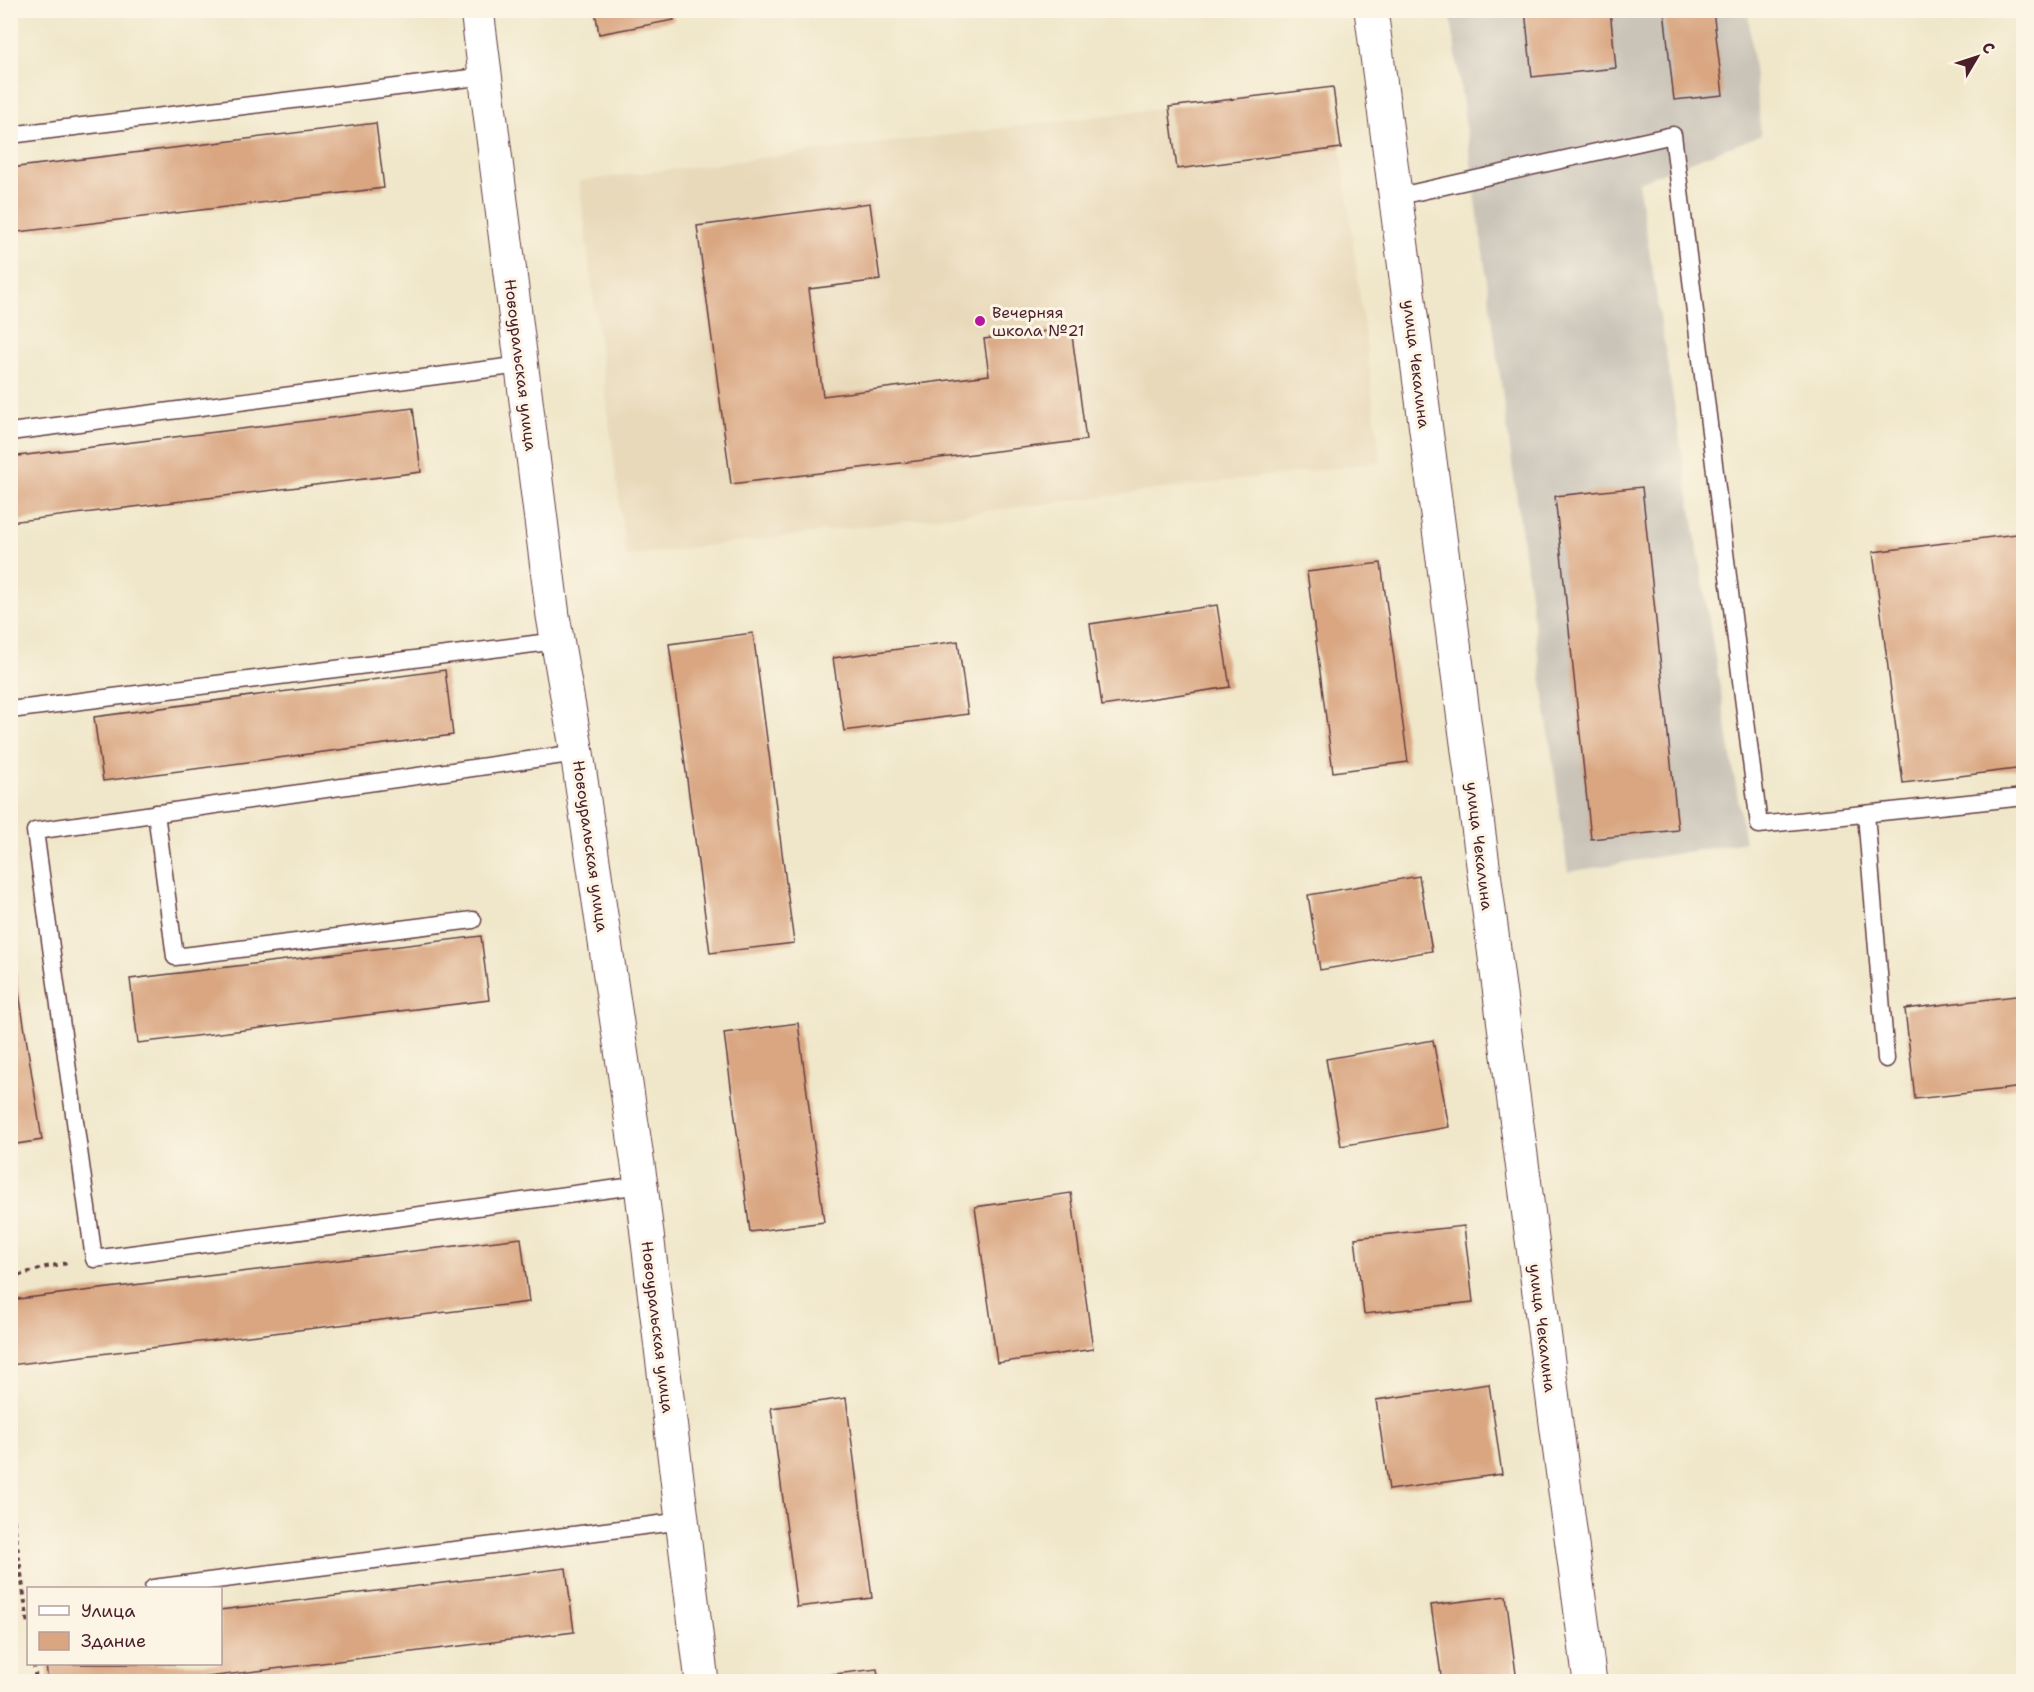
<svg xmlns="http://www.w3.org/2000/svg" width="2034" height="1692" viewBox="0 0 2034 1692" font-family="'Shantell Sans',sans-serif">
<rect width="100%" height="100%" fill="#fcf5e5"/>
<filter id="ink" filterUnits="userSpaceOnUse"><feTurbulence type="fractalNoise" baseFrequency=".0167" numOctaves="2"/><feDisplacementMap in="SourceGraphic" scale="12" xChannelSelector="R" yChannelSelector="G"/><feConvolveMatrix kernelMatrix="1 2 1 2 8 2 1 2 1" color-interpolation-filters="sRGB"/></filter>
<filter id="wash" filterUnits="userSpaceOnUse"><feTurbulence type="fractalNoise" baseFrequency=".008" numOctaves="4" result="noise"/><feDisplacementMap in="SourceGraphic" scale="24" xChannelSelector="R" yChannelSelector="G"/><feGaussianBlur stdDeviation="1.35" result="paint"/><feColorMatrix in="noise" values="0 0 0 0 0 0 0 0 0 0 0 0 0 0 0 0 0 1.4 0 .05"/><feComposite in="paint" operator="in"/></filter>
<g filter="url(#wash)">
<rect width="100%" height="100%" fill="#f0e7ca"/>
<!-- built -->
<path fill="#e8d9ba" d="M 1333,87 L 1381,462 L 626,556 L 579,181 Z"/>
<!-- industrial -->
<path fill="#c9c3b8" d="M 1450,11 L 1748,11 L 1761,135 L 1638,182 L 1745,842 L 1568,872 Z"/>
<g id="blocks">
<!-- building -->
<g fill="#d9a681">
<path d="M 595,10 L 672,10 L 674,20 L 599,34 Z"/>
<path d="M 1525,10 L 1610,10 L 1616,68 L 1532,77 Z"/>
<path d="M 1664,10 L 1713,10 L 1723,95 L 1674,100 Z"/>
<path d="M 1333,87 L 1341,148 L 1177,169 L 1169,107 Z"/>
<path d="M 376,123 L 384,188 L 10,233 L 10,168 Z"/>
<path d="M 870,203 L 880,280 L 809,289 L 823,396 L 989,375 L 984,339 L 1071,328 L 1086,440 L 731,484 L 697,226 Z"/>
<path d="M 413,408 L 421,472 L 10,522 L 10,457 Z"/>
<path d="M 1642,487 L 1678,830 L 1591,839 L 1555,496 Z"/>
<path d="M 2024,533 L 2024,768 L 1903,783 L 1873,552 Z"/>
<path d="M 1381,563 L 1408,762 L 1333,772 L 1307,572 Z"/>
<path d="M 1217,605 L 1230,687 L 1102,706 L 1090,624 Z"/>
<path d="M 753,633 L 794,943 L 710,953 L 669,644 Z"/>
<path d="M 958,641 L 968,714 L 844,731 L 833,658 Z"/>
<path d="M 445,670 L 453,735 L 103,781 L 94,717 Z"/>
<path d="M 1419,876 L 1432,951 L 1320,970 L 1308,895 Z"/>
<path d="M 10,935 L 42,1140 L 10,1145 Z"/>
<path d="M 481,936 L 489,1000 L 138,1043 L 130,979 Z"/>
<path d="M 2024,995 L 2024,1087 L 1915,1099 L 1905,1009 Z"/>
<path d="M 798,1023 L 824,1222 L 750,1232 L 724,1033 Z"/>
<path d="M 1433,1040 L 1449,1127 L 1341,1146 L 1326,1059 Z"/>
<path d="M 1071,1193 L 1093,1349 L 997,1363 L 975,1207 Z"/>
<path d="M 1464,1226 L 1473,1302 L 1364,1314 L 1355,1238 Z"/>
<path d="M 521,1238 L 529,1302 L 10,1365 L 10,1300 Z"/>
<path d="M 1489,1384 L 1502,1474 L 1389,1490 L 1376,1400 Z"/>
<path d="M 846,1398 L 872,1598 L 797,1607 L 771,1408 Z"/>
<path d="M 566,1568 L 574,1632 L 167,1682 L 48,1682 L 46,1664 L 220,1664 L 220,1610 Z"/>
<path d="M 1506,1596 L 1517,1682 L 1442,1682 L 1431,1605 Z"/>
<path d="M 877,1669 L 879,1682 L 793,1682 L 793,1679 Z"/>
</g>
</g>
</g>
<g filter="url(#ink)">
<use href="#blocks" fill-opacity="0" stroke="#633d43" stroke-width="1.5"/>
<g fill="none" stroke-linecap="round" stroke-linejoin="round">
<defs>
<g id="lane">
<path d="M 10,135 L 486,76"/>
<path d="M 1395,197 L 1673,135 L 1759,825 L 2024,797"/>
<path d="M 10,432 L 521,365"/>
<path d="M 10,710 L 557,641"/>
<path d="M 577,753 L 35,831 L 94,1259 L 641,1185"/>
<path d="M 156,813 L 175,957 L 473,920"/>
<path d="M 1866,814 L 1886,1059"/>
<path d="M 153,1588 L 683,1521"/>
</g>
<path id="street" d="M 477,10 L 553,616 L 577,753 L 641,1185 L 702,1682"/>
<path id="secondary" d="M 1371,10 L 1590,1682"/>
</defs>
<!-- lane casing -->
<use href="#lane" stroke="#633d43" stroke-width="19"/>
<!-- street casing -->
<use href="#street" stroke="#633d43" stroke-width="35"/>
<!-- secondary casing -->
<use href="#secondary" stroke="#633d43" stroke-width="35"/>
<!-- path -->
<g stroke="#633d43" stroke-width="4" stroke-dasharray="4.5 4.5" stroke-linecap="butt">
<path d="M 10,1278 L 46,1267 L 68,1263"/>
<path d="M 10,1493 L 28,1625"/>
<path d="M 34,1664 L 36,1682"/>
</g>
<!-- lane -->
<use href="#lane" stroke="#fff" stroke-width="16"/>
<!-- street -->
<use href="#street" stroke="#fff" stroke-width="33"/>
<!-- secondary -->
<use href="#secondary" stroke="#fff" stroke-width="33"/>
</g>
</g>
<!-- markers -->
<circle fill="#b5179e" stroke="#fcf5e5" stroke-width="2" cx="980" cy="321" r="6"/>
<g text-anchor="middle" stroke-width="6" stroke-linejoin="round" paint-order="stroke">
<!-- poi labels -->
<g font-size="16" fill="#4a1f2b" stroke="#fcf5e5" text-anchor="start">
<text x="992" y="318">Вечерняя<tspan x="992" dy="18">школа №21</tspan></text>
</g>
<!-- street labels -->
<g font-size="16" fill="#4a1f2b" stroke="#fcf5e5">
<text transform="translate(1417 364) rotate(83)" y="6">улица Чекалина</text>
<text transform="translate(521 365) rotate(83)" y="6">Новоуральская улица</text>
<text transform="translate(591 846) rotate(82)" y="6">Новоуральская улица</text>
<text transform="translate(1480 846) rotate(83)" y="6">улица Чекалина</text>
<text transform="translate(658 1327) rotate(83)" y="6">Новоуральская улица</text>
<text transform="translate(1543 1328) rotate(83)" y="6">улица Чекалина</text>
</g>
</g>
<!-- margin -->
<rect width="2034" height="1692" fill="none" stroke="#fcf5e5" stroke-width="36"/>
<!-- legend -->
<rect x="27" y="1587" width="195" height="78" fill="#fcf5e5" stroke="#b59f9b" stroke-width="1.5"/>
<rect x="39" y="1606" width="30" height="9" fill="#ffffff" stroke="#b59f9b" stroke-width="1.5"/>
<text x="81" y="1617" font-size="18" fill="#4a1f2b">Улица</text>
<rect x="39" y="1632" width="30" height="18" fill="#d9a681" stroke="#b59f9b" stroke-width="1.5"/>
<text x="81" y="1647" font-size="18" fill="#4a1f2b">Здание</text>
<!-- north arrow -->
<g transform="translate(1977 57) rotate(51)" stroke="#fcf5e5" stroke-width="4.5" paint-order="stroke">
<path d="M0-4.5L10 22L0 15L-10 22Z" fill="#4a1f2b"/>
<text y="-9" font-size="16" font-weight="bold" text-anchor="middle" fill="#4a1f2b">С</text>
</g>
</svg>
